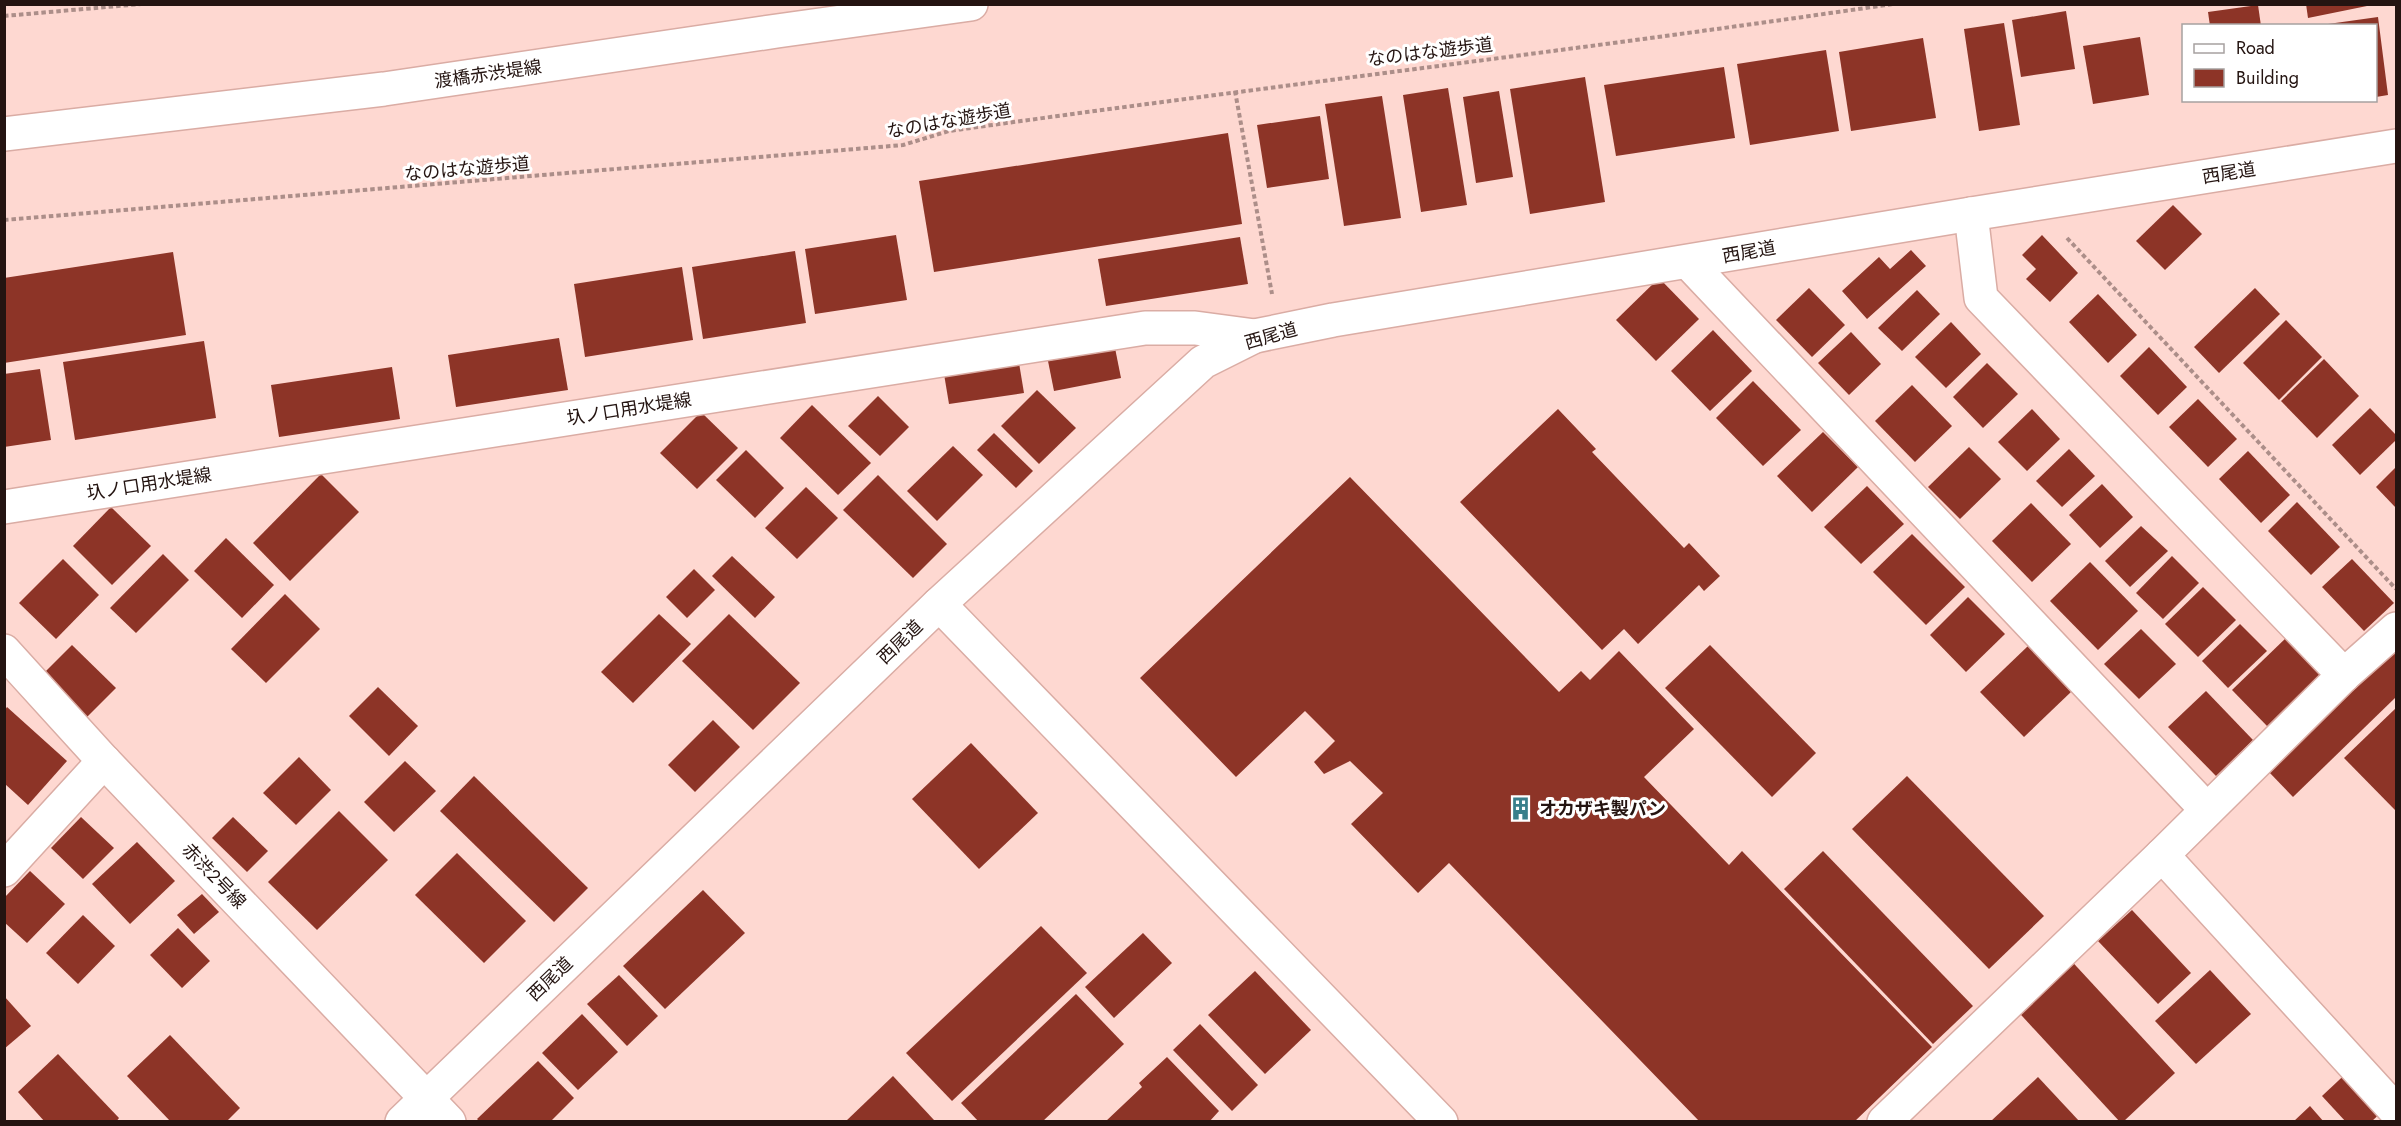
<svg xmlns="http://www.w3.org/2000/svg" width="2401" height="1126" viewBox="0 0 2401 1126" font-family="Jost,'Noto Sans JP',sans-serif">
<rect width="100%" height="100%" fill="#fed8d1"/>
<!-- building -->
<g fill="#8d3427">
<path d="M 2306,4 L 2367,4 L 2367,6 L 2308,18 Z"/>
<path d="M 2258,5 L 2261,26 L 2210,26 L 2208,12 Z"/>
<path d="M 2066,11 L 2075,69 L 2021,77 L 2012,20 Z"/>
<path d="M 2378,17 L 2388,95 L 2376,97 L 2376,26 L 2328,24 Z"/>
<path d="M 2004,23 L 2020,125 L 1979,131 L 1964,29 Z"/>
<path d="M 2140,37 L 2149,95 L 2093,104 L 2083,46 Z"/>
<path d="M 1923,38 L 1936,118 L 1851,131 L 1839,52 Z"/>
<path d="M 1826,50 L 1839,131 L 1750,145 L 1737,64 Z"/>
<path d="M 1724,67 L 1735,138 L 1616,156 L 1604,85 Z"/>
<path d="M 1585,77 L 1605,202 L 1530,214 L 1510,89 Z"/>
<path d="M 1448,88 L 1467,205 L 1421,212 L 1403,95 Z"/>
<path d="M 1499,91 L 1513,177 L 1476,183 L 1463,97 Z"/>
<path d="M 1382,96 L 1401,218 L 1344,226 L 1325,104 Z"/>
<path d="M 1320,116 L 1329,179 L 1267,188 L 1257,125 Z"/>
<path d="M 1228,133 L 1242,224 L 934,272 L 919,181 Z"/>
<path d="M 2173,205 L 2202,234 L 2165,270 L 2136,241 Z"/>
<path d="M 896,235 L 907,300 L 815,314 L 805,249 Z"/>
<path d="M 2042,235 L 2078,273 L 2050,302 L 2026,279 L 2036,269 L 2022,255 Z"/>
<path d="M 1240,237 L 1248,284 L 1106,306 L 1098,259 Z"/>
<path d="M 1911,250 L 1926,266 L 1867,319 L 1842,291 L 1879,257 L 1890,269 Z"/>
<path d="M 795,251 L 806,323 L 703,339 L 692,267 Z"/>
<path d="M 173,252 L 186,335 L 4,363 L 4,278 Z"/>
<path d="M 682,267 L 693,340 L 585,357 L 574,284 Z"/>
<path d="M 1659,278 L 1699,319 L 1656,361 L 1616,320 Z"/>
<path d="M 1809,288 L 1845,325 L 1812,357 L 1776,320 Z"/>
<path d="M 2255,288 L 2280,314 L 2219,373 L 2194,347 Z"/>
<path d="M 1917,290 L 1940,314 L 1902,351 L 1878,328 Z"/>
<path d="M 2098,294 L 2137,335 L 2108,363 L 2069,322 Z"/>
<path d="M 2286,320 L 2322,357 L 2279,400 L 2243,363 Z"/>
<path d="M 1951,322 L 1981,354 L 1946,388 L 1915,357 Z"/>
<path d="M 1713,330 L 1752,371 L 1710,411 L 1671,371 Z"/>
<path d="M 1851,332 L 1881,364 L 1849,395 L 1818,363 Z"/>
<path d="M 559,338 L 568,390 L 456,407 L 448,355 Z"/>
<path d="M 204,341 L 216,418 L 75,440 L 63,362 Z"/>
<path d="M 2149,347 L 2187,387 L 2158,415 L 2120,376 Z"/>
<path d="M 1115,348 L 1121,378 L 1054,391 L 1048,361 Z"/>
<path d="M 2324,359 L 2359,396 L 2317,438 L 2281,401 Z"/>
<path d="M 1019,363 L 1024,393 L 949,404 L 944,374 Z"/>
<path d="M 1987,363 L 2018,394 L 1983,428 L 1953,397 Z"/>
<path d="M 392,367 L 400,419 L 279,437 L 271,385 Z"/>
<path d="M 40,369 L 51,440 L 4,447 L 4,374 Z"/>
<path d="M 1753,381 L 1801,430 L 1763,466 L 1716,418 Z"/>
<path d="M 1912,385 L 1952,426 L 1915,462 L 1875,421 Z"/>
<path d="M 1037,390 L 1076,428 L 1039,464 L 1001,426 Z"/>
<path d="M 878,396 L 909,427 L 880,456 L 848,426 Z"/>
<path d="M 2198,399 L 2237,439 L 2208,467 L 2169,427 Z"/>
<path d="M 812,405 L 871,463 L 838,495 L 780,438 Z"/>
<path d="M 2370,408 L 2396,435 L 2396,440 L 2360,475 L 2332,445 Z"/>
<path d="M 1558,409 L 1596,449 L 1592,452 L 1684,548 L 1689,543 L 1720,576 L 1704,591 L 1699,585 L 1638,644 L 1624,629 L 1602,650 L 1460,502 Z"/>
<path d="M 2032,409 L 2060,439 L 2027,471 L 1998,442 Z"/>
<path d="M 701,412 L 738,448 L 697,489 L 660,453 Z"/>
<path d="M 1823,432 L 1858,467 L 1812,512 L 1777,476 Z"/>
<path d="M 994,433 L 1033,471 L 1016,488 L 977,450 Z"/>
<path d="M 953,446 L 983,475 L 937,521 L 907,491 Z"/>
<path d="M 1969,447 L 2001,479 L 1960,519 L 1928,487 Z"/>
<path d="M 2069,449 L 2095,476 L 2062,507 L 2036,481 Z"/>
<path d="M 746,450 L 784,488 L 755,518 L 716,480 Z"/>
<path d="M 2248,451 L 2290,495 L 2261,523 L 2219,479 Z"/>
<path d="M 2396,467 L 2396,508 L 2376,487 Z"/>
<path d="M 321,474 L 359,512 L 290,581 L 253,543 Z"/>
<path d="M 878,475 L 947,544 L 913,578 L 843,510 Z"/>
<path d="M 1350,477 L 1559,692 L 1581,671 L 1590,680 L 1619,651 L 1694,729 L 1644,777 L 1729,865 L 1742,851 L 1932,1047 L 1854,1122 L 1700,1122 L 1449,863 L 1418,893 L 1351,824 L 1383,793 L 1350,761 L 1324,774 L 1314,762 L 1335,741 L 1305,711 L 1236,777 L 1140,678 Z"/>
<path d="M 2102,484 L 2133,517 L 2100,548 L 2069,515 Z"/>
<path d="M 1867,486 L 1904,524 L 1861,564 L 1824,527 Z"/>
<path d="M 806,487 L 838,518 L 797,559 L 765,528 Z"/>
<path d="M 2297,502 L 2340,547 L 2311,575 L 2268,531 Z"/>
<path d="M 2031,503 L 2071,544 L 2032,582 L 1992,541 Z"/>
<path d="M 111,507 L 151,546 L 112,585 L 73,546 Z"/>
<path d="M 2141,526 L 2168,551 L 2130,587 L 2105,561 Z"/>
<path d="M 1912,534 L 1965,587 L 1926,625 L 1873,572 Z"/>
<path d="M 226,538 L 274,585 L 242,618 L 194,571 Z"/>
<path d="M 163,554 L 189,580 L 136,633 L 110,608 Z"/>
<path d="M 732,556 L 775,597 L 755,618 L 712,576 Z"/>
<path d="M 2172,556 L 2199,583 L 2163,619 L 2136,593 Z"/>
<path d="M 63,559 L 99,595 L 56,639 L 19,603 Z"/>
<path d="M 2352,559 L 2394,603 L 2364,631 L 2322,587 Z"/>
<path d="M 2090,562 L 2138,611 L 2098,650 L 2050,601 Z"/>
<path d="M 694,569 L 715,590 L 687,618 L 666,597 Z"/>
<path d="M 2203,587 L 2236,620 L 2198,657 L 2165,624 Z"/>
<path d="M 285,594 L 320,629 L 266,683 L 231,649 Z"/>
<path d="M 1968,597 L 2005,634 L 1966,672 L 1930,635 Z"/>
<path d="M 659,614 L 691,644 L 633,703 L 601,672 Z"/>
<path d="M 729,614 L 800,683 L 753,730 L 682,661 Z"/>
<path d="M 2240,624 L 2267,651 L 2228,688 L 2202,661 Z"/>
<path d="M 2141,629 L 2176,664 L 2139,699 L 2104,664 Z"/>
<path d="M 2288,636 L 2324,672 L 2268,727 L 2232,690 Z"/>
<path d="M 72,645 L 116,688 L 87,717 L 43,674 Z"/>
<path d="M 1710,645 L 1816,753 L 1772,797 L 1665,688 Z"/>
<path d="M 2028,646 L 2072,691 L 2024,737 L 1980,692 Z"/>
<path d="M 2396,647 L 2396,697 L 2293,797 L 2268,771 Z"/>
<path d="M 378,687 L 418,726 L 389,756 L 349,716 Z"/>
<path d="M 2206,691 L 2253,740 L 2216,776 L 2168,727 Z"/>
<path d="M 7,707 L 67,761 L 28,805 L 5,784 L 5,710 Z"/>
<path d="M 2396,708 L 2396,809 L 2395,810 L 2344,758 Z"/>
<path d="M 713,720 L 740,747 L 695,792 L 668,765 Z"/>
<path d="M 971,743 L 1038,813 L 979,869 L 912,799 Z"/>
<path d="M 299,757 L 331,790 L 296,825 L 263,793 Z"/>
<path d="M 405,761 L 436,791 L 394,832 L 364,802 Z"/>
<path d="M 474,776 L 588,888 L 554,922 L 440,811 Z"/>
<path d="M 1907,776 L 2044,916 L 1989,969 L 1852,829 Z"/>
<path d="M 339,811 L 388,860 L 317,930 L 268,882 Z"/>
<path d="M 81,817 L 114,848 L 83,879 L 51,848 Z"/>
<path d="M 233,817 L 268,851 L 247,872 L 212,838 Z"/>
<path d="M 137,842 L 175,881 L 130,924 L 92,884 Z"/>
<path d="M 1823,851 L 1973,1006 L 1933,1044 L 1784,889 Z"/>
<path d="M 457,853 L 526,921 L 484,963 L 415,895 Z"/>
<path d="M 30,871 L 65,904 L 27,943 L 4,922 L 4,898 Z"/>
<path d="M 703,890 L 745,933 L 665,1009 L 623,966 Z"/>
<path d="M 202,894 L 219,912 L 194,934 L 177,915 Z"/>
<path d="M 2132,910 L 2191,973 L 2158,1004 L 2098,941 Z"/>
<path d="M 83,915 L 115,946 L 78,984 L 46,953 Z"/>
<path d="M 1041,926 L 1087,973 L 952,1101 L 906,1053 Z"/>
<path d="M 178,928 L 210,961 L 182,988 L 150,955 Z"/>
<path d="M 1143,933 L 1172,963 L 1114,1018 L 1085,987 Z"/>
<path d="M 2065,954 L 2175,1073 L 2123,1122 L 2120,1122 L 2011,1004 Z"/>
<path d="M 2210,970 L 2251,1014 L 2196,1064 L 2155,1021 Z"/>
<path d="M 1255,971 L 1311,1030 L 1265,1074 L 1208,1015 Z"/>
<path d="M 619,975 L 658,1016 L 627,1046 L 587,1004 Z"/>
<path d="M 1076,994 L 1124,1044 L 1042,1122 L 979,1122 L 961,1103 Z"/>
<path d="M 4,996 L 31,1026 L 4,1049 Z"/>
<path d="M 582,1014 L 618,1052 L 578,1090 L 542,1053 Z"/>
<path d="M 1200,1024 L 1258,1085 L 1232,1111 L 1173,1050 Z"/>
<path d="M 170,1035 L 240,1108 L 226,1122 L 171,1122 L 127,1076 Z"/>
<path d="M 58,1054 L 119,1118 L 116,1122 L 45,1122 L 18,1092 Z"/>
<path d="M 1167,1057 L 1219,1111 L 1209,1122 L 1105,1122 L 1142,1087 L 1139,1083 Z"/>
<path d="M 538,1061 L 574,1098 L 550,1122 L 480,1122 L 477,1119 Z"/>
<path d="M 2354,1066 L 2390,1104 L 2371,1122 L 2346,1122 L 2322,1096 Z"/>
<path d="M 893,1076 L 934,1120 L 845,1122 Z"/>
<path d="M 2038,1077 L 2080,1122 L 1990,1122 Z"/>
<path d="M 2310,1106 L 2324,1122 L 2293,1122 Z"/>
</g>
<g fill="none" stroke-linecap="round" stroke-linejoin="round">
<defs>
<g id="minor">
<path d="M 4,134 L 384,89 L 777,31 L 971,4"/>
<path d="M 1971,214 L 1981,298 L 2344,675"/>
<path d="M 1688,262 L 2207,810"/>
<path d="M 4,507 L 1145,328 L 1195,328 L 1255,336"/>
<path d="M 939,604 L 1441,1122"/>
<path d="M 4,651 L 104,761 L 449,1122"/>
<path d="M 2162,855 L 2396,1111"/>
<path d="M 4,870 L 104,761"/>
<path d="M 402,1122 L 939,604 L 1203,362 L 1255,336 L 1333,320 L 1971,214 L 2396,146"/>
<path d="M 1884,1122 L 2162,855 L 2344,675 L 2396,629"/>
</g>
</defs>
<!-- minor casing -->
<use href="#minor" stroke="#daaca4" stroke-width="36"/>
<!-- path -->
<g stroke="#ac8e89" stroke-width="4" stroke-dasharray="4.5 3" stroke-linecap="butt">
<path d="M 4,16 L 141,4"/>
<path d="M 1235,91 L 1272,294"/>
<path d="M 4,220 L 903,145 L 949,131 C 1263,87 1579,50 1893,4"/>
<path d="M 2067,238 L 2396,589"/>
</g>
<!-- minor -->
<use href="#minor" stroke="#fff" stroke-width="33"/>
</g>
<!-- icons -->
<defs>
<symbol id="building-bare" viewBox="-9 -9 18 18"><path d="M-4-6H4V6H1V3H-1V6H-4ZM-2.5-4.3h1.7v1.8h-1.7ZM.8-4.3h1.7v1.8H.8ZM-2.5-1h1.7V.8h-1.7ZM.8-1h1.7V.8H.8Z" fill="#397f8b" stroke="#fff" stroke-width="2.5" paint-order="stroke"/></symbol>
</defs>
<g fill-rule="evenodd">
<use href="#building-bare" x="1504" y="792" width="33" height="33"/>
</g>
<g text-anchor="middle" stroke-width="6" stroke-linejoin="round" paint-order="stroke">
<!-- street labels -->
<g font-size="18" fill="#241411" stroke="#fff">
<text transform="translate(1430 52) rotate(-7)" y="6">なのはな遊歩道</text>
<text transform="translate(488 74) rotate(-8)" y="6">渡橋赤渋堤線</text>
<text transform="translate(949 121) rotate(-10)" y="6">なのはな遊歩道</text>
<text transform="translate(467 169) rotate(-5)" y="6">なのはな遊歩道</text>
<text transform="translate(2229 173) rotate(-9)" y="6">西尾道</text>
<text transform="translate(1749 252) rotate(-10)" y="6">西尾道</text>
<text transform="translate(1271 336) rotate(-16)" y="6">西尾道</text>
<text transform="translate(629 409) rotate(-9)" y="6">圦ノ口用水堤線</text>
<text transform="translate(149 484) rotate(-9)" y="6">圦ノ口用水堤線</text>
<text transform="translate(900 642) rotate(-44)" y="6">西尾道</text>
<text transform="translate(214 876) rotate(46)" y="6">赤渋2号線</text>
<text transform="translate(550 979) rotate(-44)" y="6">西尾道</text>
</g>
<!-- poi labels -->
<g font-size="18" font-weight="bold" fill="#241411" stroke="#fff" text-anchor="start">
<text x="1539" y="815">オカザキ製パン</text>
</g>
</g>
<!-- border -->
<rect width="2401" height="1126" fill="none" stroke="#241411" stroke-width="12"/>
<!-- legend -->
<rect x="2182" y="24" width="195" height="78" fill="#ffffff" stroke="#a7a1a0" stroke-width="1.5"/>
<rect x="2194" y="44" width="30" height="9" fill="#ffffff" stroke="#a7a1a0" stroke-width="1.5"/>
<text x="2236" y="54" font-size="18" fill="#241411">Road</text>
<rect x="2194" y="69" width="30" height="18" fill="#8d3427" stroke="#a7a1a0" stroke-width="1.5"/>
<text x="2236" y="84" font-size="18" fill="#241411">Building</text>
</svg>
